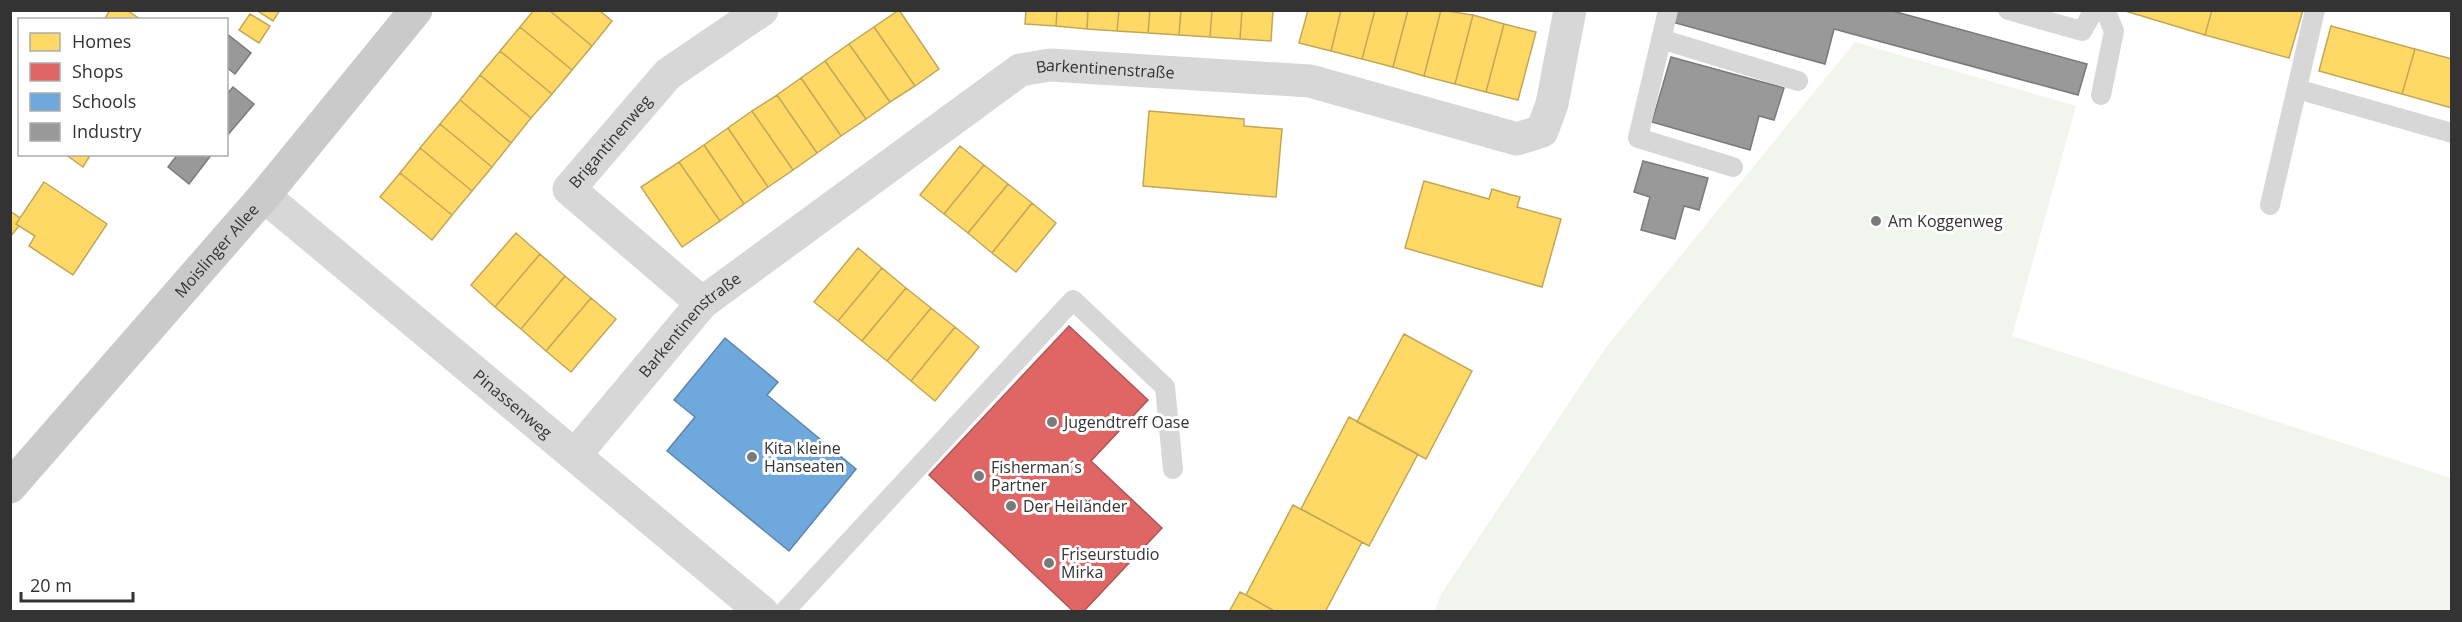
<svg xmlns="http://www.w3.org/2000/svg" width="2462" height="622" viewBox="0 0 2462 622" font-family="'Open Sans',sans-serif">
<style>
.green{fill:#f1f5ed}
.homes{fill:#ffd966;stroke:#c2a757;stroke-width:1.5}
.shops{fill:#e06666;stroke:#ac5757;stroke-width:1.5}
.schools{fill:#6fa8dc;stroke:#5d85a9;stroke-width:1.5}
.industry{fill:#999;stroke:#7a7a7a;stroke-width:1.5}
.lines{fill:none;stroke-linecap:round;stroke-linejoin:round}
.service{stroke:#d7d7d7;stroke-width:20}
.minor{stroke:#d7d7d7;stroke-width:33}
.primary{stroke:#cacaca;stroke-width:33}
.poi-dot{fill:#7a7a7a;stroke:#fff;stroke-width:2}
.labels{text-anchor:middle;dominant-baseline:central;stroke-width:6;stroke-linejoin:round;paint-order:stroke}
.street-label{font-size:16px;fill:#333;stroke:#fff}
.poi-label{font-size:16px;fill:#333;stroke:#fff;text-anchor:start}
</style>
<rect width="100%" height="100%" fill="#fff"/>
<path class="green" d="M1855,42L2076,106L2012,336L2451,478V611H1435L1441,594L1607,346Z"/>
<path class="homes" d="M110,10H127L141,20H104Z
M256,10H280L273,21Z
M534,10H549L592,46L572,70L520,27Z
M549,10H599L612,21L592,46Z
M899,10L939,69L915,86L874,27Z
M1026,10H1057L1056,26L1025,24Z
M1057,10H1088L1087,29L1056,26Z
M1088,10H1119L1117,31L1087,29Z
M1119,10H1150L1148,33L1117,31Z
M1150,10H1181L1179,35L1148,33Z
M1181,10H1212L1210,37L1179,35Z
M1212,10H1242L1240,39L1210,37Z
M1242,10H1273L1271,41L1240,39Z
M1308,10H1341L1331,51L1299,43Z
M1341,10H1375L1362,59L1331,51Z
M1375,10H1408L1393,67L1362,59Z
M1408,10H1441L1424,76L1393,67Z
M1441,10L1473,15L1455,84L1424,76Z
M2122,10H2212L2205,35Z
M2212,10H2303L2289,58L2205,35Z
M250,14L270,26L259,43L239,30Z
M1473,15L1504,24L1486,92L1455,84Z
M1504,24L1536,32L1518,100L1486,92Z
M2331,26L2415,49L2402,94L2319,71Z
M520,27L572,70L552,94L500,51Z
M874,27L915,86L890,102L849,44Z
M849,44L890,102L866,119L825,61Z
M2415,49L2452,59V108L2402,94Z
M500,51L552,94L531,118L480,75Z
M825,61L866,119L841,136L801,78Z
M480,75L531,118L511,143L460,100Z
M801,78L841,136L817,153L777,95Z
M777,95L817,153L793,170L752,111Z
M460,100L511,143L492,167L440,124Z
M752,111L793,170L768,187L728,128Z
M1149,111L1244,119V126L1282,129L1276,197L1143,186Z
M440,124L492,167L472,191L420,148Z
M728,128L768,187L744,204L704,145Z
M704,145L744,204L720,221L679,162Z
M960,146L984,165L944,214L920,195Z
M420,148L472,191L452,215L400,173Z
M65,154H91L83,167Z
M679,162L720,221L682,247L641,187Z
M984,165L1008,184L968,233L944,214Z
M400,173L452,215L432,240L380,197Z
M1424,181L1489,199L1492,189L1508,194L1520,197L1517,207L1561,219L1542,287L1405,248Z
M44,182L107,224L73,275L29,246L35,236L16,224Z
M1008,184L1032,203L992,253L968,233Z
M1032,203L1056,223L1016,272L992,253Z
M10,211L20,218L16,224L19,226L10,237Z
M516,233L540,254L495,307L471,285Z
M858,248L882,268L838,321L814,302Z
M540,254L565,276L521,329L495,307Z
M882,268L906,288L862,341L838,321Z
M565,276L591,298L546,351L521,329Z
M906,288L931,308L887,361L862,341Z
M591,298L616,319L571,372L546,351Z
M931,308L955,327L911,381L887,361Z
M955,327L979,347L935,401L911,381Z
M1404,334L1472,371L1426,459L1357,422Z
M1349,417L1418,454L1369,546L1301,509Z
M1293,505L1362,542L1325,612H1276L1246,595Z
M1240,592L1246,595L1276,612H1229Z"/>
<path class="shops" d="M1069,326L1148,400L1091,461L1162,528L1083,612H1074L929,475Z"/>
<path class="schools" d="M725,338L778,382L767,395L856,469L789,551L667,451L695,417L674,400Z"/>
<path class="industry" d="M1675,10H1889L2087,64L2078,95L1834,29L1825,64L1672,22Z
M226,33L251,53L235,74L226,67Z
M1671,57L1784,88L1774,120L1759,116L1750,150L1652,122Z
M233,87L254,104L226,137V95Z
M178,154H212L189,184L168,167Z
M1643,161L1708,178L1699,210L1684,206L1675,239L1641,230L1650,197L1634,192Z"/>
<g class="lines">
<path class="service" d="M1668,10L1638,138L1733,167
M2008,10L2082,31L2094,10
M1661,39L1798,81
M2297,89L2452,133
M2101,95L2114,31L2105,10
M2270,205L2315,10
M784,612L1073,300L1165,387L1173,469"/>
<g class="minor">
<path id="s1" d="M264,196L762,612"/>
<path id="s2" d="M702,303L569,189L668,74L762,10"/>
<path id="s3" d="M575,455L702,303L1020,70L1050,65L1310,81L1517,139L1542,131L1552,104L1570,10"/>
</g>
<path class="primary" id="s4" d="M10,487L264,196L416,10"/>
</g>
<g class="poi-dot">
<circle cx="1876" cy="221" r="6"/>
<circle cx="1052" cy="422" r="6"/>
<circle cx="752" cy="457" r="6"/>
<circle cx="979" cy="476" r="6"/>
<circle cx="1011" cy="506" r="6"/>
<circle cx="1049" cy="563" r="6"/>
</g>
<g class="labels">
<g class="street-label">
<text stroke="none"><textPath href="#s3" startOffset="678">Barkentinenstraße</textPath></text>
<text stroke="none"><textPath href="#s2" startOffset="238">Brigantinenweg</textPath></text>
<text stroke="none"><textPath href="#s4" startOffset="314">Moislinger Allee</textPath></text>
<text stroke="none"><textPath href="#s3" startOffset="174">Barkentinenstraße</textPath></text>
<text stroke="none"><textPath href="#s1" startOffset="324">Pinassenweg</textPath></text>
</g>
<g class="poi-label">
<text x="1888" y="221">Am Koggenweg</text>
<text x="1064" y="422">Jugendtreff Oase</text>
<text x="764" y="448">Kita kleine<tspan x="764" dy="18">Hanseaten</tspan></text>
<text x="991" y="467">Fisherman´s<tspan x="991" dy="18">Partner</tspan></text>
<text x="1023" y="506">Der Heiländer</text>
<text x="1061" y="554">Friseurstudio<tspan x="1061" dy="18">Mirka</tspan></text>
</g>
</g>
<rect width="2462" height="622" fill="none" stroke="#333333" stroke-width="24"/>
<rect x="18" y="18" width="210" height="138" fill="#ffffff" stroke="#adadad" stroke-width="1.5"/>
<rect x="30" y="33" width="30" height="18" fill="#ffd966" stroke="#adadad" stroke-width="1.5"/>
<text x="72" y="48" font-size="18" fill="#333333">Homes</text>
<rect x="30" y="63" width="30" height="18" fill="#e06666" stroke="#adadad" stroke-width="1.5"/>
<text x="72" y="78" font-size="18" fill="#333333">Shops</text>
<rect x="30" y="93" width="30" height="18" fill="#6fa8dc" stroke="#adadad" stroke-width="1.5"/>
<text x="72" y="108" font-size="18" fill="#333333">Schools</text>
<rect x="30" y="123" width="30" height="18" fill="#999999" stroke="#adadad" stroke-width="1.5"/>
<text x="72" y="138" font-size="18" fill="#333333">Industry</text>
<path d="M21 592v9h112v-9" fill="none" stroke="#333333" stroke-width="3"/>
<text x="30" y="592" font-size="18" fill="#333333" stroke="#ffffff" stroke-width="4.5" paint-order="stroke">20 m</text>
</svg>
